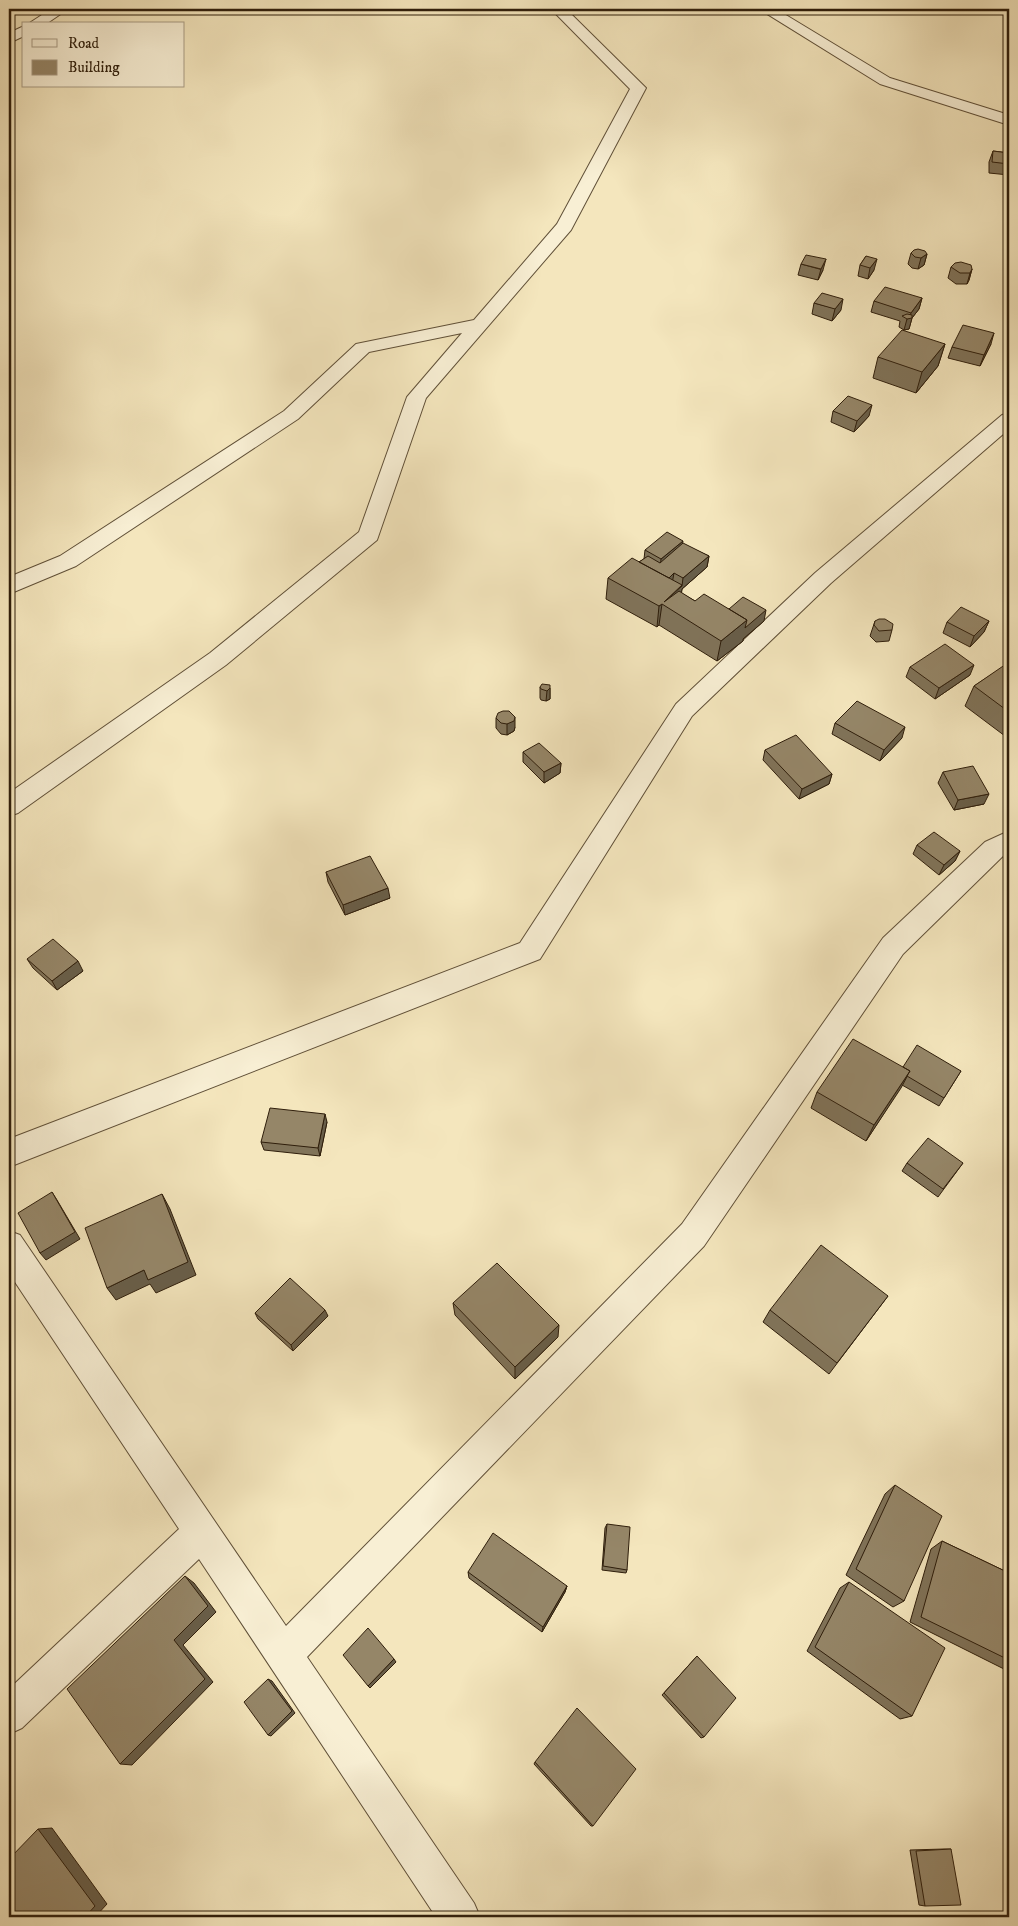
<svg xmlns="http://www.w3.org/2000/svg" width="1018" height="1926" viewBox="0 0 1018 1926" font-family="'IM FELL DW Pica',serif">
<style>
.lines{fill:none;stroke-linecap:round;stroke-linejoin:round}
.street-casing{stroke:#605038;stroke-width:2}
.street{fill:#f8efd4;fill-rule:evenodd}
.wall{fill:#807359;stroke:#2f1e0b}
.shaded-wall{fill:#685e49;stroke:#2f1e0b}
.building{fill:#958668;stroke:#2f1e0b}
</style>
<rect width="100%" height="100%" fill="#f4e6bd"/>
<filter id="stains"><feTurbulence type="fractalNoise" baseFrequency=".004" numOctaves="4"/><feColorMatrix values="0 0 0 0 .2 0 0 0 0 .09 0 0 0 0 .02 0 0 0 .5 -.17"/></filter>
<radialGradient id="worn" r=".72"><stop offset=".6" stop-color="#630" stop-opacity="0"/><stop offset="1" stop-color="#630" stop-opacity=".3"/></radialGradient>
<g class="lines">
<g class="street-casing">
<path id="street" d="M51,9H68L46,24H28Z
M551,9H566L646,88L571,230L426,398L377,540L226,665L18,813L9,816V793L210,653L359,532L407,397L462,333L369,352L298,419L76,566L9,594V577L60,556L284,411L356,344L474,320L557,224L630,89Z
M759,9H776L890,78L1009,115V125L880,84Z
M24,26V36L9,43V33Z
M1009,413V429L831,583L692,716L540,959L9,1167V1139L520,943L676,704L815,573L1002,415Z
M1009,831V853L1003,856L903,954L704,1246L307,1657L474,1903L480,1917H436L199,1559L22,1728L9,1734V1689L179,1529L9,1273V1231L20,1235L286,1626L682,1224L883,938L985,842Z"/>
</g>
<use href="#street" class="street"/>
</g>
<path class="wall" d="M993,151L1009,153V175L989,173V162Z
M911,253L927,254L924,265L918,269L912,268L908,264Z
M866,256L874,270L868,279L858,276L860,265Z
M801,264L823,270L818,280L798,275Z
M951,267L972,269L969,280L967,284H956L948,278Z
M922,298L919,309L912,318L909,329L904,330L899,327L900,321L871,312L874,301Z
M814,303L841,310L832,321L812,314Z
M945,344L938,366L916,393L873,378L878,357Z
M991,344L980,366L948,358L952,347Z
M833,411L869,416L854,432L831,422Z
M682,544L709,556L707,567L682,589L681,593L695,601L729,609L764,621L743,639V641L717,661L659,625L657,627L606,599L608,578L639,562L644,559L645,550Z
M875,621L892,630L889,641L876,642L870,636Z
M989,621L984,632L970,647L943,633L947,622Z
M1009,663V739L965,706L974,686Z
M910,667L970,675L935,699L906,677Z
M540,687L550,688V699L546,701L541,700L540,698Z
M496,718L515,727L514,731L507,735L501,734L496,728Z
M835,723L902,738L880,761L832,734Z
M765,750L832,774L829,784L799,799L763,760Z
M523,752L561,763L560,773L544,783L523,762Z
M943,772L984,804L954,810L938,783Z
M917,845L960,851L955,861L939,875L913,854Z
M326,872L390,898L345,915L328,882Z
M27,959L83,971L57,990L33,968Z
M903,1067L961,1071L939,1106L902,1085L866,1141L811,1108L817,1092Z
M327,1122L320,1156L264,1150L261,1142Z
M907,1163H963L938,1197L902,1171Z
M888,1296L829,1374L763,1322L770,1310Z
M453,1303L558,1337L515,1379L455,1315Z
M255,1313L328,1316L293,1351L258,1319Z
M895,1485L904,1601L893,1607L846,1575L885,1494Z
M607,1524L627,1570L626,1573L602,1570L605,1528Z
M942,1541L1009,1573V1670L1008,1671L910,1622L931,1549Z
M468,1572L567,1586L565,1592L542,1632L469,1578Z
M849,1582L912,1716L900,1719L807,1651L840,1588Z
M697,1656L704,1737L701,1738L662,1695Z
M535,1762L593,1826H591L534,1764Z
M944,1849H951L925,1906L919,1905L910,1850Z"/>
<path class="shaded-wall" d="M927,254L924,265L918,269L921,258Z
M826,259L823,270L818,280L821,269Z
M877,259L874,270L868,279L870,268Z
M972,269L969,280L967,284L970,273Z
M922,298L919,309L912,318L909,329L904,330L907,319L909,318L911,313Z
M843,299L841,310L832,321L835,309Z
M994,333L991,344L980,366L984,355Z
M945,344L938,366L916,393L922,372Z
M872,405L869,416L854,432L857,421Z
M683,541L681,552L660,570L661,559Z
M709,556L707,567L682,589L680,606L664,602L682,586L683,578Z
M674,573L672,584L662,583Z
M662,604L659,625L657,627L659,606Z
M766,610L764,621L743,639V641L717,661L721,641L747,620Z
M989,621L984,632L970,647L974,636Z
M974,665L970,675L935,699L939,688Z
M550,688V699L546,701L547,691Z
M515,717V727L514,731L507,735V724Z
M905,727L902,738L880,761L884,750Z
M561,763L560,773L544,783V772Z
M832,774L829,784L799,799L802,789Z
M989,794L984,804L954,810L958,800Z
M960,851L955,861L939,875L944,865Z
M388,888L390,898L345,915L343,905Z
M78,961L83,971L57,990L52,981Z
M910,1071L901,1088L866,1141L874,1125Z
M325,1114L327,1122L320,1156L318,1148Z
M52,1192L57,1200L80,1239L46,1260L40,1253Z
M162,1194L170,1209L196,1275L156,1293L150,1284L116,1300L107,1288L144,1270Z
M325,1310L328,1316L293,1351L291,1345Z
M559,1325L558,1337L515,1379V1367Z
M185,1576L194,1583L216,1612L183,1645L213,1682L132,1765L120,1764L174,1640Z
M567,1586L565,1592L542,1632L543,1627Z
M394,1659L396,1662L370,1688L368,1686Z
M268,1679L272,1681L295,1713L271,1736L268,1735Z
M52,1828L107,1904L95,1917H85L38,1829Z"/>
<path class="building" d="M993,151L1009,153V164L992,162Z
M918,249L925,251L927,254L921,258L915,257L911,253L914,250Z
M806,255L826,259L821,269L801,264Z
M866,256L877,259L870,268L860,265Z
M961,262L971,265L972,269L970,273H960L951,267L955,263Z
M885,287L922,298L911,313L874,301Z
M822,293L843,299L835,309L814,303Z
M907,314L912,315V318L907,319L902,316Z
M963,325L994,333L984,355L952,347Z
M902,330L945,344L922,372L878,357Z
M848,396L872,405L857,421L833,411Z
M667,532L683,541L661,559L645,550Z
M683,543L709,556L683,578L674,573L669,578L639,562L648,556L660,563Z
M632,558L682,585L664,602L679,591L695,601L704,594L747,620L721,641L662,604L659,606L608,578Z
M743,597L766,610L745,628L747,620L729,609Z
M961,607L989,621L974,636L947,622Z
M879,619H885L893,624L892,630L879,631L874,625L875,621Z
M945,644L974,665L939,688L910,667Z
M1009,662V712L974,686Z
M542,684L550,685V688L547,691L541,689L540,687Z
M857,701L905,727L884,750L835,723Z
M503,711H509L515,717L514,721L507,724L501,723L496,718L498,713Z
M796,735L832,774L802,789L765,750Z
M539,743L561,763L544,772L523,752Z
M973,766L989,794L958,800L943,772Z
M934,832L960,851L944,865L917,845Z
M370,856L388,888L343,905L326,872Z
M53,939L78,961L52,981L27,959Z
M853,1039L910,1071L874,1125L817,1092Z
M917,1045L961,1071L944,1098L907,1076L910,1071L903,1067Z
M270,1108L325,1114L318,1148L261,1142Z
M928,1138L963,1163L943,1189L907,1163Z
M52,1192L75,1232L40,1253L18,1213Z
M162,1194L188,1262L148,1280L144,1270L107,1288L85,1228Z
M821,1245L888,1296L837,1363L770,1310Z
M497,1263L559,1325L515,1367L453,1303Z
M290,1278L325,1310L291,1345L255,1313Z
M895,1485L942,1516L904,1601L856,1569Z
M607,1524L630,1527L627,1570L603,1566Z
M493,1533L567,1586L543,1627L468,1572Z
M942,1541L1009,1573V1660L921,1617Z
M185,1576L208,1606L174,1640L205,1679L120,1764L67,1689Z
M849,1582L945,1648L912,1716L815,1647Z
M368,1628L394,1659L368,1686L343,1655Z
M697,1656L736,1698L704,1737L664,1693Z
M268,1679L292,1711L268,1735L244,1702Z
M577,1708L636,1769L593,1826L535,1762Z
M38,1829L95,1906L85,1917H19L9,1902V1859Z
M951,1849L961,1905L925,1906L916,1851Z"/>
<rect width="1018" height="1926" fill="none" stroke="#f4e6bd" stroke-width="30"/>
<rect x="10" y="10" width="998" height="1906" fill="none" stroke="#2f1e0b" stroke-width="2.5"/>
<rect x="15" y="15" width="988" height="1896" fill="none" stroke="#2f1e0b"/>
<rect x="22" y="22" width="162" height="65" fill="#f8efd4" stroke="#a89b84"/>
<rect x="32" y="39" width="25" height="8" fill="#f8efd4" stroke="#a89b84"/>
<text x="68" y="48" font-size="15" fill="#2f1e0b">Road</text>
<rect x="32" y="60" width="25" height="15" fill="#958668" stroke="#a89b84"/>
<text x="68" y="72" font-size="15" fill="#2f1e0b">Building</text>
<rect width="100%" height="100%" filter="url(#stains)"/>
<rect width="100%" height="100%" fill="url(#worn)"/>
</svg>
